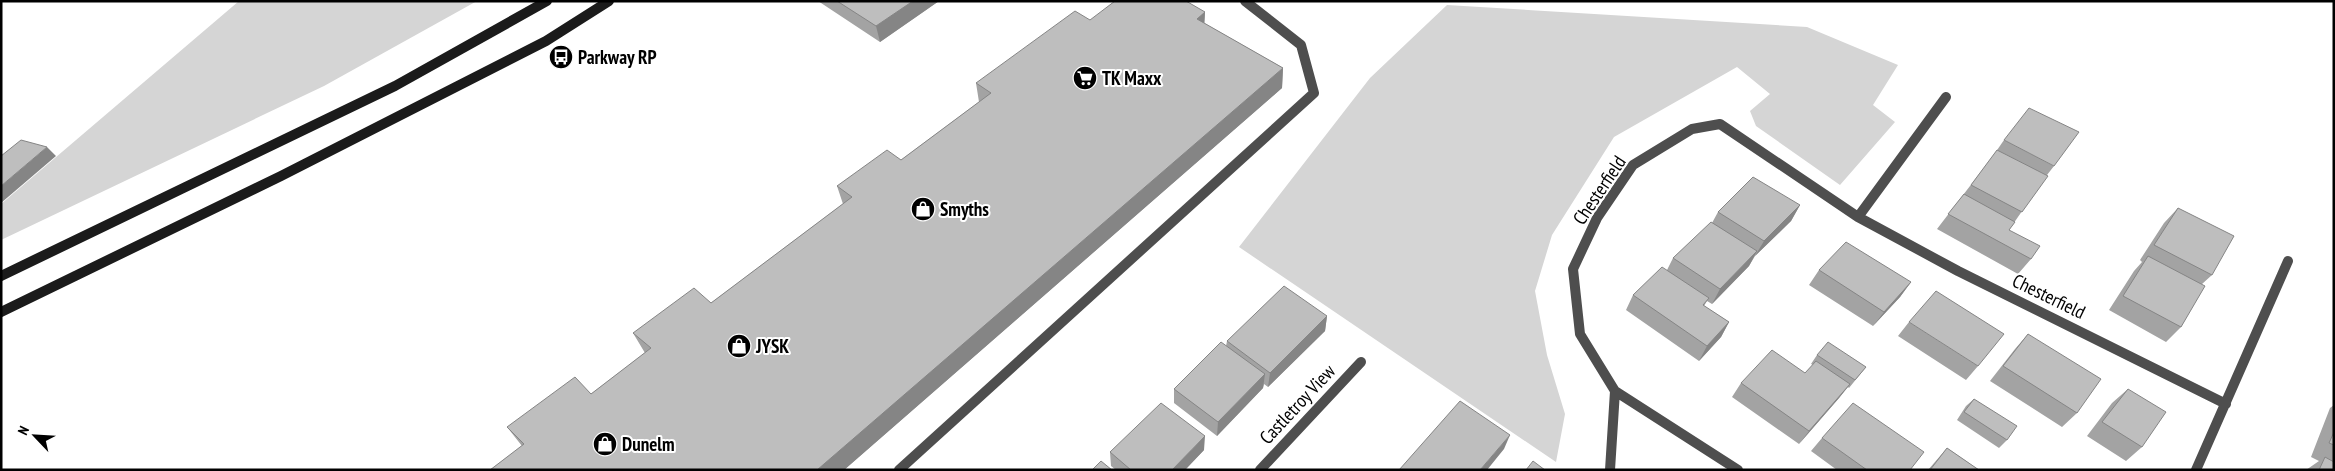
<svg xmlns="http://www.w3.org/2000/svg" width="2335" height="471" viewBox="0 0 2335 471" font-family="'PT Sans Narrow',sans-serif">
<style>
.green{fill:#d5d5d5}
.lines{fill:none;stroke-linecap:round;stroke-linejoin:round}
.service{stroke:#4e4e4e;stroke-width:10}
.minor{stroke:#4e4e4e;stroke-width:10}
.secondary{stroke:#1b1b1b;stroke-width:10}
.wall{fill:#a3a3a3}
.shaded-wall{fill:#858585}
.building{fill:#bebebe;stroke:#858585}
.labels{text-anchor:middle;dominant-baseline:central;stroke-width:4;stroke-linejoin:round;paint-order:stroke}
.poi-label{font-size:19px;font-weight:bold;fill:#000;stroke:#fff;text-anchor:start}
.street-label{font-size:19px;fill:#000;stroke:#fff}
</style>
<rect width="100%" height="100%" fill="#fff"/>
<path class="green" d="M239,1H477L324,86L1,240V204Z
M1447,5L1807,27L1898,65L1873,105L1895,122L1840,185L1756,126L1750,111L1770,94L1737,67L1614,137L1552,235L1535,291L1547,355L1565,414L1556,462L1239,247L1370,78Z"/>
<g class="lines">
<path class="service" d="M899,470L1314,93L1301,45L1245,1"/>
<path class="minor" d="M1858,217L1946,97
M1615,391L1738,470
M1260,470L1361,362
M1610,470L1615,391L1580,334L1573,269L1597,218L1633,165L1692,129L1720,124L1858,217L1958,271L2226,404
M2196,470L2288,261"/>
<path class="secondary" d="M1,276L395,86L547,1
M1,312L281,176L546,41L609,1"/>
</g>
<path class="wall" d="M818,1H939L880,42Z
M1205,12L1204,23L1283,68L1282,88L844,470H490L522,446L507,427L591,394L645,353L633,333L711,303L843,204L837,186L901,160L979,102L976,83L1090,20Z
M2004,140L2054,166L2047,175L2009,230L2031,259L2018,274L1937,229L1993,156Z
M1800,205L1791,221L1755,256L1749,266L1712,304L1707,301L1704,306L1729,322L1721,337L1699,361L1626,310L1633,295L1667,270L1673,258L1712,223L1718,212Z
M2178,208L2212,275L2202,284L2181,327L2166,342L2109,310L2134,271L2142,262L2140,260L2164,223Z
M1819,270L1911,282L1900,297L1873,326L1809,285Z
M1327,316L1325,331L1268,387L1264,384L1263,388L1217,436L1174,403V389L1226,346L1227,341Z
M1909,322L1978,366L1966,380L1898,336Z
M2028,334L2077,413L2062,427L1990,381L2015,349Z
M1817,355L1866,367L1849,388L1848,387L1839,398L1799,444L1732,397L1741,383L1805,373L1813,365L1811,364Z
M2128,389L2142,447L2126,461L2087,436L2112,403Z
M1974,399L2007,440L1999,448L1957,420L1966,406Z
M2334,405V470H2306L2319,461L2311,457L2330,408Z
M1822,438L1910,470H1837L1811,451Z
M1947,448L1979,470H1928Z
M1204,450L1185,470H1116L1111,466L1110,452Z"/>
<path class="shaded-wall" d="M913,1H939L880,42L876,26Z
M1205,12L1204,32L1197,19Z
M1283,68L1282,88L844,470H817Z
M47,147L56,156L1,203V186Z
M1800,205L1791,221L1755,256L1764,241Z
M1757,251L1749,266L1712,304L1720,289Z
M1911,282L1900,297L1873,326L1884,312Z
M1327,316L1325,331L1268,387L1270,373Z
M1729,322L1721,337L1699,361L1707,346Z
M1265,374L1263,388L1217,436L1218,422Z
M1850,384L1839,398L1799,444L1809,431Z
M1510,435L1504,449L1487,470H1480Z
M1205,436L1204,450L1185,470H1172Z"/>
<path class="building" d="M837,1H913L876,26Z
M1115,1H1186L1205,12L1197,19L1283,68L817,470H490L524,444L507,427L575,377L591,394L651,348L633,333L694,288L711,303L852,197L837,186L887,150L901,160L991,93L976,83L1075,11L1090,20Z
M2029,108L2079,132L2054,166L2004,140Z
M21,140L47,147L1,186V156Z
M1997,150L2048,176L2022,212L1971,185Z
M1753,177L1800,205L1764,241L1718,212Z
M1964,194L2015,222L2009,230L2040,246L2031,259L1948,214Z
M2178,208L2234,236L2212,275L2154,245Z
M1711,222L1757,251L1720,289L1673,258Z
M1846,242L1911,282L1884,312L1819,270Z
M2148,256L2205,286L2181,327L2123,296Z
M1662,267L1709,298L1703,305L1729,322L1707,346L1633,295Z
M1284,286L1327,316L1270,373L1227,341Z
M1936,291L2004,334L1978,366L1909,322Z
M2028,334L2101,379L2077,413L2003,366Z
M1221,342L1265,374L1218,422L1174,389Z
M1828,342L1866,367L1855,380L1817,355Z
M1772,350L1805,373L1816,361L1850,384L1809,431L1741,383Z
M2128,389L2166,412L2142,447L2102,422Z
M1974,399L2017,426L2007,440L1964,412Z
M1460,401L1510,435L1480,470H1399Z
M1161,403L1205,436L1172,470H1131L1110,452Z
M1853,403L1924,452L1910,470H1867L1822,438Z
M2334,432V445L2329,443Z
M1947,448L1979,470H1930Z
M2325,457L2334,462V470H2319Z
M1101,461L1112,470H1092Z
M1533,461L1545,470H1526Z"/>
<defs>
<g id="bus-disc" transform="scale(1.25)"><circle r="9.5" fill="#000" stroke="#fff"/><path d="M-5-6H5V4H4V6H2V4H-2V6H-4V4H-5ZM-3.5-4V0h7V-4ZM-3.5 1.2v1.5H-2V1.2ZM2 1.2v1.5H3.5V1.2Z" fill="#fff"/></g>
<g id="supermarket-disc" transform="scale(1.25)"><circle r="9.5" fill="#000" stroke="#fff"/><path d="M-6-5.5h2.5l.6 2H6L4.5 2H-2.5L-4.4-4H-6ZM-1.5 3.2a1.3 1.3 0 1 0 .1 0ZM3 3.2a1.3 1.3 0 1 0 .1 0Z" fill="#fff"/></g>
<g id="shop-disc" transform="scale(1.25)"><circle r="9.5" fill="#000" stroke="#fff"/><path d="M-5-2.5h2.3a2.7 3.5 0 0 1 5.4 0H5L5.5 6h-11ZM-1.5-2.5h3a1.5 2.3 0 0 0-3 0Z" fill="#fff"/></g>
</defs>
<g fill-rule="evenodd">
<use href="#bus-disc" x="561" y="57"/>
<use href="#supermarket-disc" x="1085" y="78"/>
<use href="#shop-disc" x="923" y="209"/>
<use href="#shop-disc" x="739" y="346"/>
<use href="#shop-disc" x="605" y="444"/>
</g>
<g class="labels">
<g class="poi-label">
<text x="578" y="57">Parkway RP</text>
<text x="1102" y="78">TK Maxx</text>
<text x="940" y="209">Smyths</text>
<text x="756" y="346">JYSK</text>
<text x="622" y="444">Dunelm</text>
</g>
<g class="street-label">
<text transform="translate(1599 190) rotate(-56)">Chesterfield</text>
<text transform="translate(2049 296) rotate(26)">Chesterfield</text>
<text transform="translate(1297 404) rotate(-47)">Castletroy View</text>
</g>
</g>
<rect width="2335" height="471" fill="none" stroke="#000000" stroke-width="5"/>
<g transform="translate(35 436) rotate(295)" stroke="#ffffff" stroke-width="4" paint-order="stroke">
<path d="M0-4L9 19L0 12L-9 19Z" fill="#000000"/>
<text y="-8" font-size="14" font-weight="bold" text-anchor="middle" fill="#000000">N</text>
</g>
</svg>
